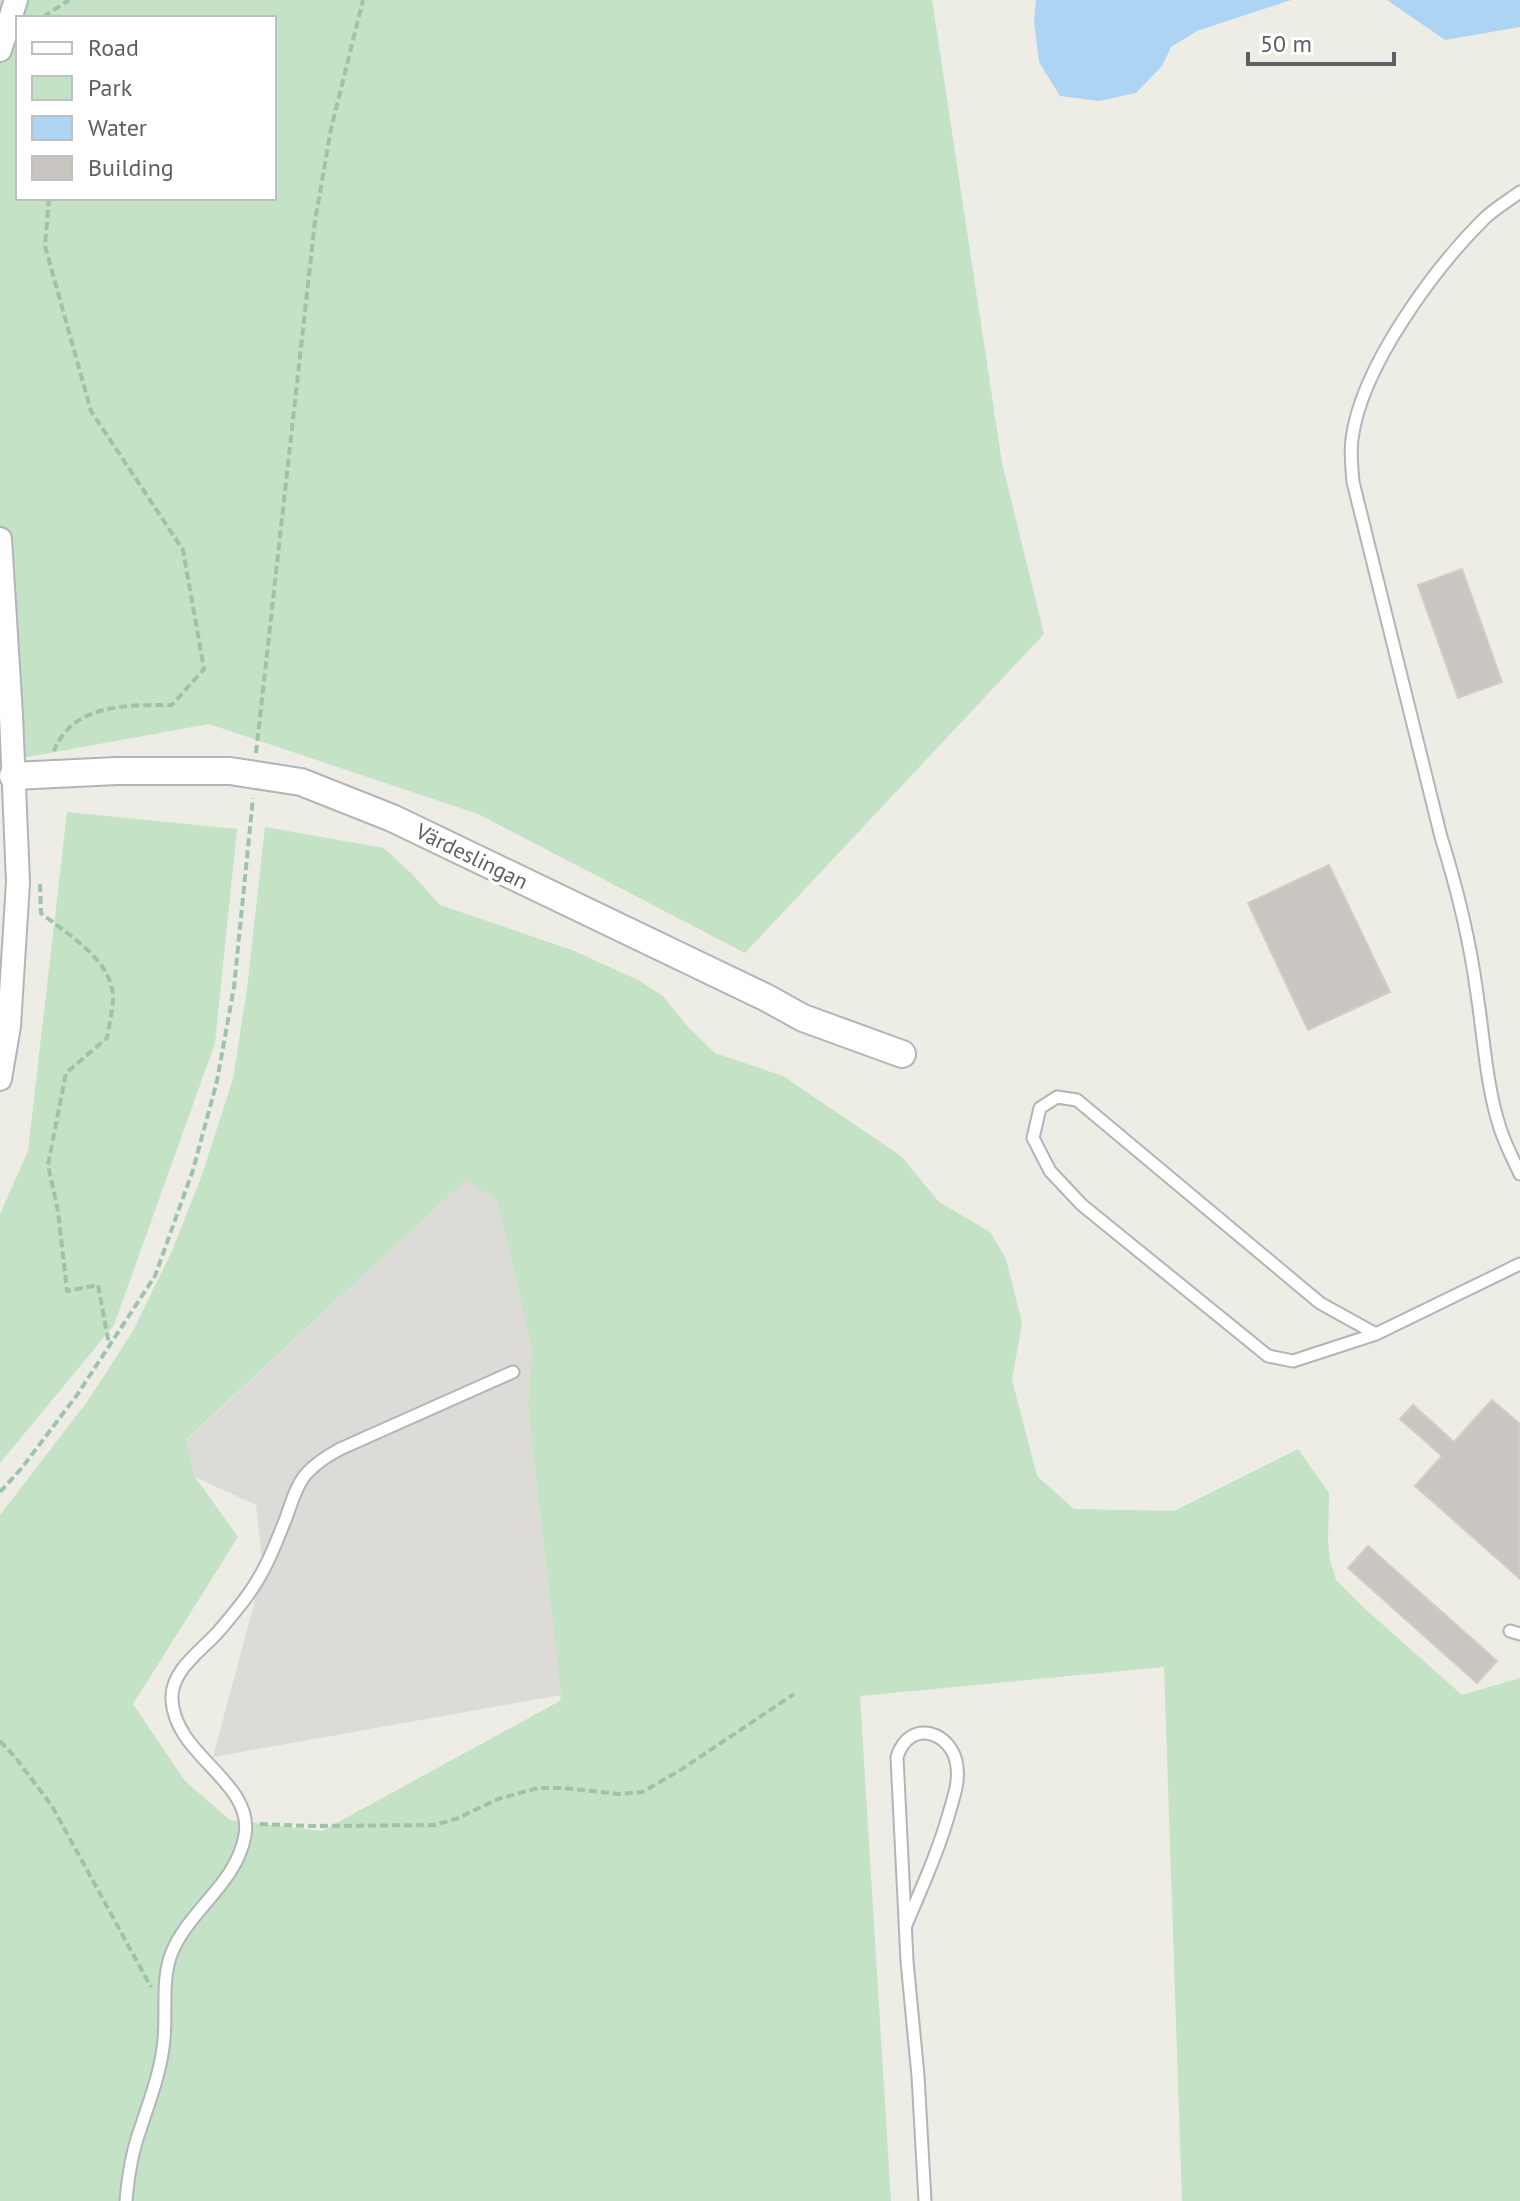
<svg xmlns="http://www.w3.org/2000/svg" width="1520" height="2201" viewBox="0 0 1520 2201" font-family="'PT Sans',sans-serif">
<style>
.industrial{fill:#dcdbd7}
.green{fill:#c4e2c5;fill-rule:evenodd}
.water{fill:#aed4f4}
.building{fill:#c9c6c1;stroke:#d1cdc4;stroke-width:2}
.lines{fill:none;stroke-linecap:round;stroke-linejoin:round}
.service-casing{stroke:#b2b4b8;stroke-width:15}
.minor-casing{stroke:#b2b4b8;stroke-width:26}
.tertiary-casing{stroke:#b2b4b8;stroke-width:30}
.path{stroke:#9ec2aa;stroke-width:4;stroke-dasharray:8 4;stroke-linecap:butt}
.service{stroke:#fff;stroke-width:11}
.minor{stroke:#fff;stroke-width:22}
.tertiary{stroke:#fff;stroke-width:26}
.labels{text-anchor:middle;dominant-baseline:central;stroke-width:7;stroke-linejoin:round;paint-order:stroke}
.street-label{font-size:22px;fill:#5d5f63;stroke:#fff}
</style>
<rect width="100%" height="100%" fill="#edece5"/>
<path class="industrial" d="M466,1180L497,1200L532,1348L528,1407L561,1695L213,1757L263,1570L256,1505L195,1477L186,1441Z"/>
<path class="green" d="M0,0H932L1002,463L1044,634L745,953L478,814L209,724L0,762ZM18,18H274V198H18Z
M67,812L237,829L215,1043L114,1325L0,1463V1214L28,1151Z
M265,827L384,848L412,874L440,905L572,950L638,980L663,996L689,1028L715,1053L783,1076L901,1156L939,1202L990,1232L1006,1259L1022,1323L1012,1380L1037,1476L1074,1509L1174,1511L1298,1449L1329,1493L1328,1540L1330,1560L1336,1580L1364,1608L1462,1695L1520,1678V2201H1182L1164,1667L860,1696L891,2201H0V1515L87,1402L133,1331L172,1251L202,1175L233,1079L247,989ZM466,1180L497,1200L532,1348L528,1407L561,1695L560,1701L322,1831L230,1820L185,1781L133,1704L238,1537L195,1477L186,1440Z"/>
<path class="water" d="M1036,0H1291L1197,31L1171,47L1162,66L1136,93L1099,101L1060,96L1039,62L1034,21Z
M1387,0H1520V27L1445,40Z"/>
<path class="building" d="M1462,569L1502,682L1458,698L1418,585Z
M1329,865L1390,992L1308,1030L1248,903Z
M1492,1400L1520,1424V1579L1415,1486L1442,1456L1400,1419L1413,1405L1454,1442Z
M1368,1546L1497,1661L1477,1683L1348,1568Z"/>
<g class="lines">
<g class="service-casing">
<path id="service" d="M1520,192C1509,200 1496,208 1486,217C1435,267 1361,367 1352,439C1350,453 1352,468 1353,482L1441,837C1457,888 1470,941 1477,994C1484,1038 1486,1085 1500,1128C1505,1144 1513,1159 1520,1174
M1376,1334L1320,1303L1077,1100L1057,1097L1040,1108L1033,1138L1050,1171L1082,1205L1268,1356L1293,1361L1376,1334L1520,1264
M1510,1631L1520,1634
M906,1925C922,1887 939,1850 950,1810C954,1796 959,1782 957,1767C954,1733 910,1716 897,1757L907,1961L918,2076L925,2201
M126,2201C128,2177 132,2152 140,2130C149,2102 159,2077 163,2048C168,2018 160,1981 172,1952C190,1909 237,1883 245,1835C254,1782 175,1756 172,1700C170,1671 201,1651 218,1632C230,1618 242,1604 252,1589C267,1567 276,1543 286,1518C291,1504 296,1486 306,1474C316,1463 327,1456 340,1449L513,1372"/>
</g>
<g class="minor-casing">
<path id="minor" d="M0,50L16,0
M0,539L11,715L18,882L9,1026L0,1079"/>
</g>
<g class="tertiary-casing">
<path id="tertiary" d="M13,776L117,771H230L301,782L392,818L767,998L803,1018L902,1054"/>
</g>
<path class="path" d="M45,18L46,15L69,0
M49,198L45,246L91,411L183,550L204,669L172,705C128,705 73,703 54,751
M256,753L315,221L331,129L363,0
M40,884L41,913C68,935 115,961 113,1001C112,1013 109,1026 107,1038L66,1073L48,1165L58,1211L67,1291L98,1285L109,1344
M0,1492L21,1469L77,1395L155,1276L193,1170L217,1081L234,987L253,798
M0,1741L15,1757L52,1806L151,1987
M260,1824L312,1826L434,1825L456,1819L498,1799L538,1788H563L620,1794L642,1792L679,1771L794,1694"/>
<use href="#service" class="service"/>
<use href="#minor" class="minor"/>
<use href="#tertiary" class="tertiary"/>
</g>
<g class="labels">
<g class="street-label">
<text transform="translate(472 856) rotate(26)">Värdeslingan</text>
</g>
</g>
<rect x="16" y="16" width="260" height="184" fill="#ffffff" stroke="#bebfc1" stroke-width="2"/>
<rect x="32" y="42" width="40" height="12" fill="#ffffff" stroke="#bebfc1" stroke-width="2"/>
<text x="88" y="56" font-size="24" fill="#5d5f63">Road</text>
<rect x="32" y="76" width="40" height="24" fill="#c4e2c5" stroke="#bebfc1" stroke-width="2"/>
<text x="88" y="96" font-size="24" fill="#5d5f63">Park</text>
<rect x="32" y="116" width="40" height="24" fill="#aed4f4" stroke="#bebfc1" stroke-width="2"/>
<text x="88" y="136" font-size="24" fill="#5d5f63">Water</text>
<rect x="32" y="156" width="40" height="24" fill="#c9c6c1" stroke="#bebfc1" stroke-width="2"/>
<text x="88" y="176" font-size="24" fill="#5d5f63">Building</text>
<path d="M1248 52v12h146v-12" fill="none" stroke="#5d5f63" stroke-width="4"/>
<text x="1260" y="52" font-size="24" fill="#5d5f63" stroke="#ffffff" stroke-width="6" paint-order="stroke">50 m</text>
</svg>
